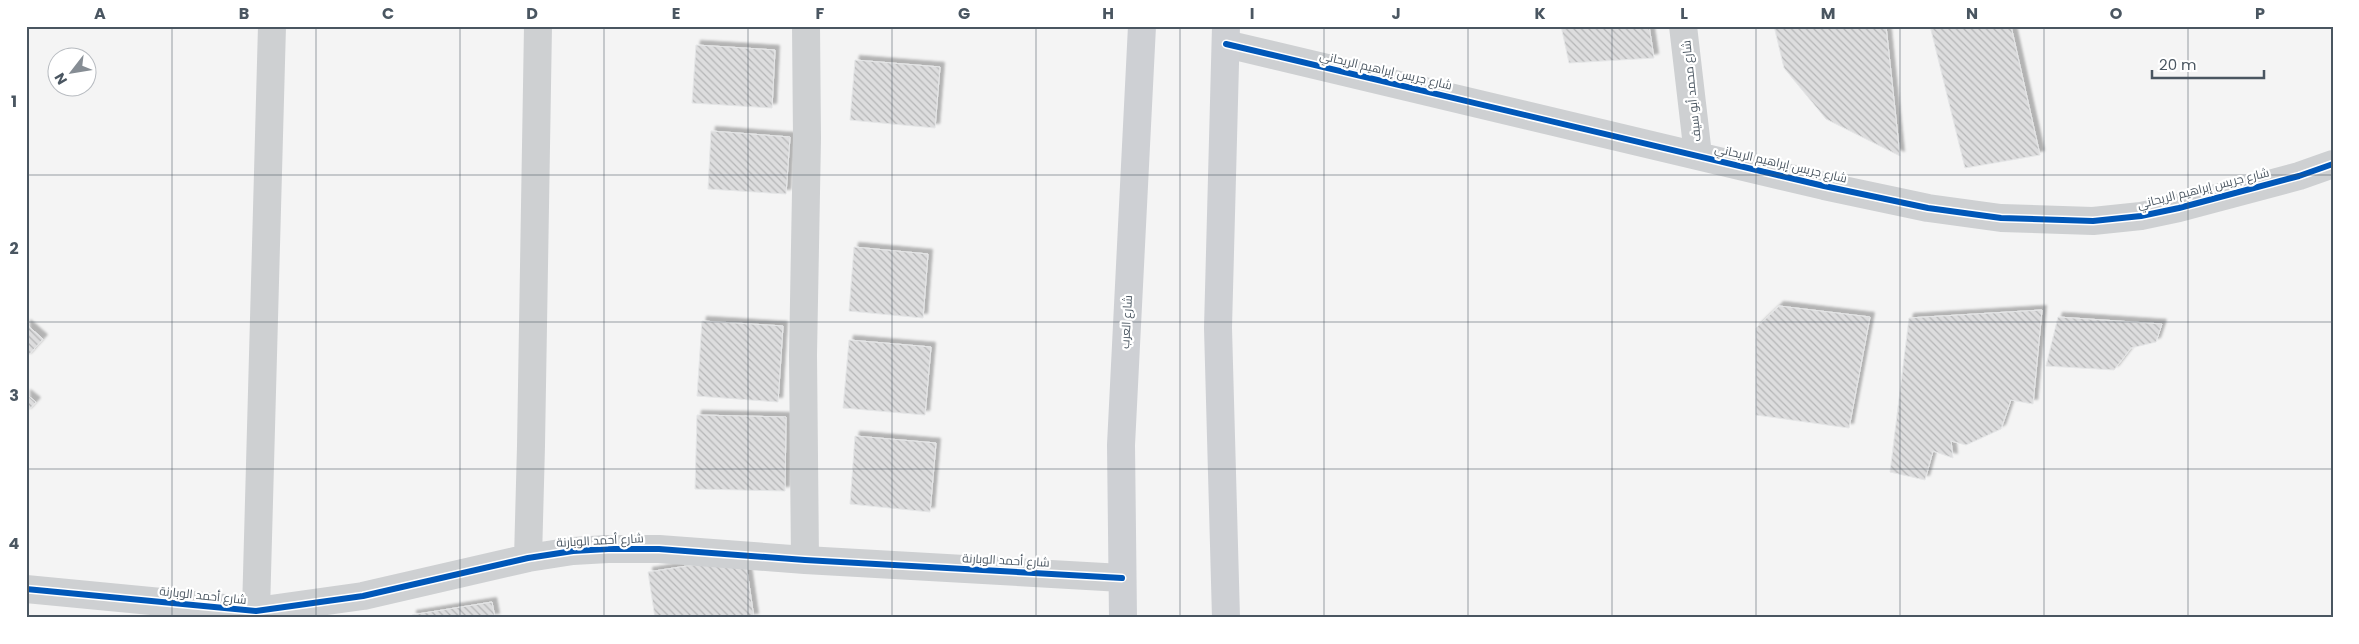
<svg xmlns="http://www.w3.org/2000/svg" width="2359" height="644" viewBox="0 0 2359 644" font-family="Poppins,Cairo,sans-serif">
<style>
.building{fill:url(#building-back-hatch);stroke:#e5e6e7;filter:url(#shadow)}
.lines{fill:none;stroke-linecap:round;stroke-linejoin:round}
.minor{stroke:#ced0d2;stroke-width:28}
.secondary{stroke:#ced0d4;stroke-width:28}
.cycleway-casing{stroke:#fff;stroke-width:9}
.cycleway{stroke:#0057b8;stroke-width:6}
.grid{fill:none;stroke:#4a5661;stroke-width:1;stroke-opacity:0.55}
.labels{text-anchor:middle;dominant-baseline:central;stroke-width:4.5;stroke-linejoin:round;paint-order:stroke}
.street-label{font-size:12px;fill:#4a5661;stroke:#fff}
.neatline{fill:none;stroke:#4a5661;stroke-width:2}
.grid-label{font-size:16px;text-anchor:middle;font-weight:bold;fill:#4a5661}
</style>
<defs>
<pattern id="building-back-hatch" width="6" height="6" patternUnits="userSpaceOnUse" patternTransform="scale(1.25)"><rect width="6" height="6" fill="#ddddde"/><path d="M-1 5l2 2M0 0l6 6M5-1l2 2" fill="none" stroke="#b5b6b7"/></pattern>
<filter id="shadow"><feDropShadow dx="4.5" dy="-4.5" stdDeviation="1" flood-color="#0004"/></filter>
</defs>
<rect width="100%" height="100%" fill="#f4f4f4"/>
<path class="building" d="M1561,26H1649L1654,58L1569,63Z
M1774,26H1886L1900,156L1826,119L1784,68Z
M1930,26H2011L2040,155L1965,168Z
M696,45L775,50L772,108L692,103Z
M855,60L940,67L935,128L850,120Z
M711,131L790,137L786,194L708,189Z
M854,247L928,254L923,318L849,311Z
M1779,306L1870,317L1849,428L1756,415V328Z
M2042,310L2033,404L2011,400L2001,429L1966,445L1951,441L1953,458L1933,451L1925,480L1890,472L1909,318Z
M2058,317L2162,324L2156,342L2131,348L2114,370L2046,366Z
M702,321L783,326L778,402L697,396Z
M26,324L43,339L26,358Z
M849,340L931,347L925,415L843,408Z
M26,394L36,402L26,413Z
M697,415L786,417L785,491L695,489Z
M855,436L936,443L930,512L850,504Z
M745,557L754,618H655L648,572Z
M492,602L495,618H412V615Z"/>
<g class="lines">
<path class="minor" d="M1683,26L1698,155
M1226,44L1824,186L1928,208L2001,218L2093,221L2141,216L2179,208L2299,176L2333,164
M528,558L531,446L538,26
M805,560L803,355L807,138L806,26
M26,589L256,611L363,596L528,558L573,551L608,549H659L805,560L1122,578
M256,611L272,26"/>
<path class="secondary" d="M1226,26L1218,328L1226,618
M1123,618L1121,445L1142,26"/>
<g class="cycleway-casing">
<path id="cycleway" d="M1226,44L1824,186L1928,208L2001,218L2093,221L2141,216L2179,208L2299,176L2333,164
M26,589L256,611L363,596L528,558L573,551L608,549H659L805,560L1122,578"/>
</g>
<use href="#cycleway" class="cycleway"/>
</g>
<path class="grid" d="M172,26V618M316,26V618M460,26V618M604,26V618M748,26V618M892,26V618M1036,26V618M1180,26V618M1324,26V618M1468,26V618M1612,26V618M1756,26V618M1900,26V618M2044,26V618M2188,26V618M26,175H2333M26,322H2333M26,469H2333"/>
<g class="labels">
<g class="street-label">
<text transform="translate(1386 70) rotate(13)">شارع جريس إبراهيم الريحاني</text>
<text transform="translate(1691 91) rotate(-96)">شارع محمد أبو سيف</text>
<text transform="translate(1781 163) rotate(13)">شارع جريس إبراهيم الريحاني</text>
<text transform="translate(2203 188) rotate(-14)">شارع جريس إبراهيم الريحاني</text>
<text transform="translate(1126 322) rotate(-87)">شارع العرب</text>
<text transform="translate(600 540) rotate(-3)">شارع أحمد الوبارنة</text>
<text transform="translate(1006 560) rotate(3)">شارع أحمد الوبارنة</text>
<text transform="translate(203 595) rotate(6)">شارع أحمد الوبارنة</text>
</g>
</g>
<rect width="2359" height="644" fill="none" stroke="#ffffff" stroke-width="55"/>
<g transform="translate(72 72) rotate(239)"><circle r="24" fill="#ffffff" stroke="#b7bbc0"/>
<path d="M0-4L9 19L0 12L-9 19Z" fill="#868d94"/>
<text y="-8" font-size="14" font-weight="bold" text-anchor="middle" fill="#4a5661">N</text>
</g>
<path d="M2152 70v8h112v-8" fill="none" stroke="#4a5661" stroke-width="2.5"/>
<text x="2159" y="70" font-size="15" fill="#4a5661" stroke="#ffffff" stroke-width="4" paint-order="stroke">20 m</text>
<rect x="28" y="28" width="2304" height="588" class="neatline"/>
<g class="grid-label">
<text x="100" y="19">A</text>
<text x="244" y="19">B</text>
<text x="388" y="19">C</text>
<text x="532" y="19">D</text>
<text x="676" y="19">E</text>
<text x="820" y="19">F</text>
<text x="964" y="19">G</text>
<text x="1108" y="19">H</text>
<text x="1252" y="19">I</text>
<text x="1396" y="19">J</text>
<text x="1540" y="19">K</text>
<text x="1684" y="19">L</text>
<text x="1828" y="19">M</text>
<text x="1972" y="19">N</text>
<text x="2116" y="19">O</text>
<text x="2260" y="19">P</text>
<text x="14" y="107">1</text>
<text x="14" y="254">2</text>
<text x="14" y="401">3</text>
<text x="14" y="549">4</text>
</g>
</svg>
